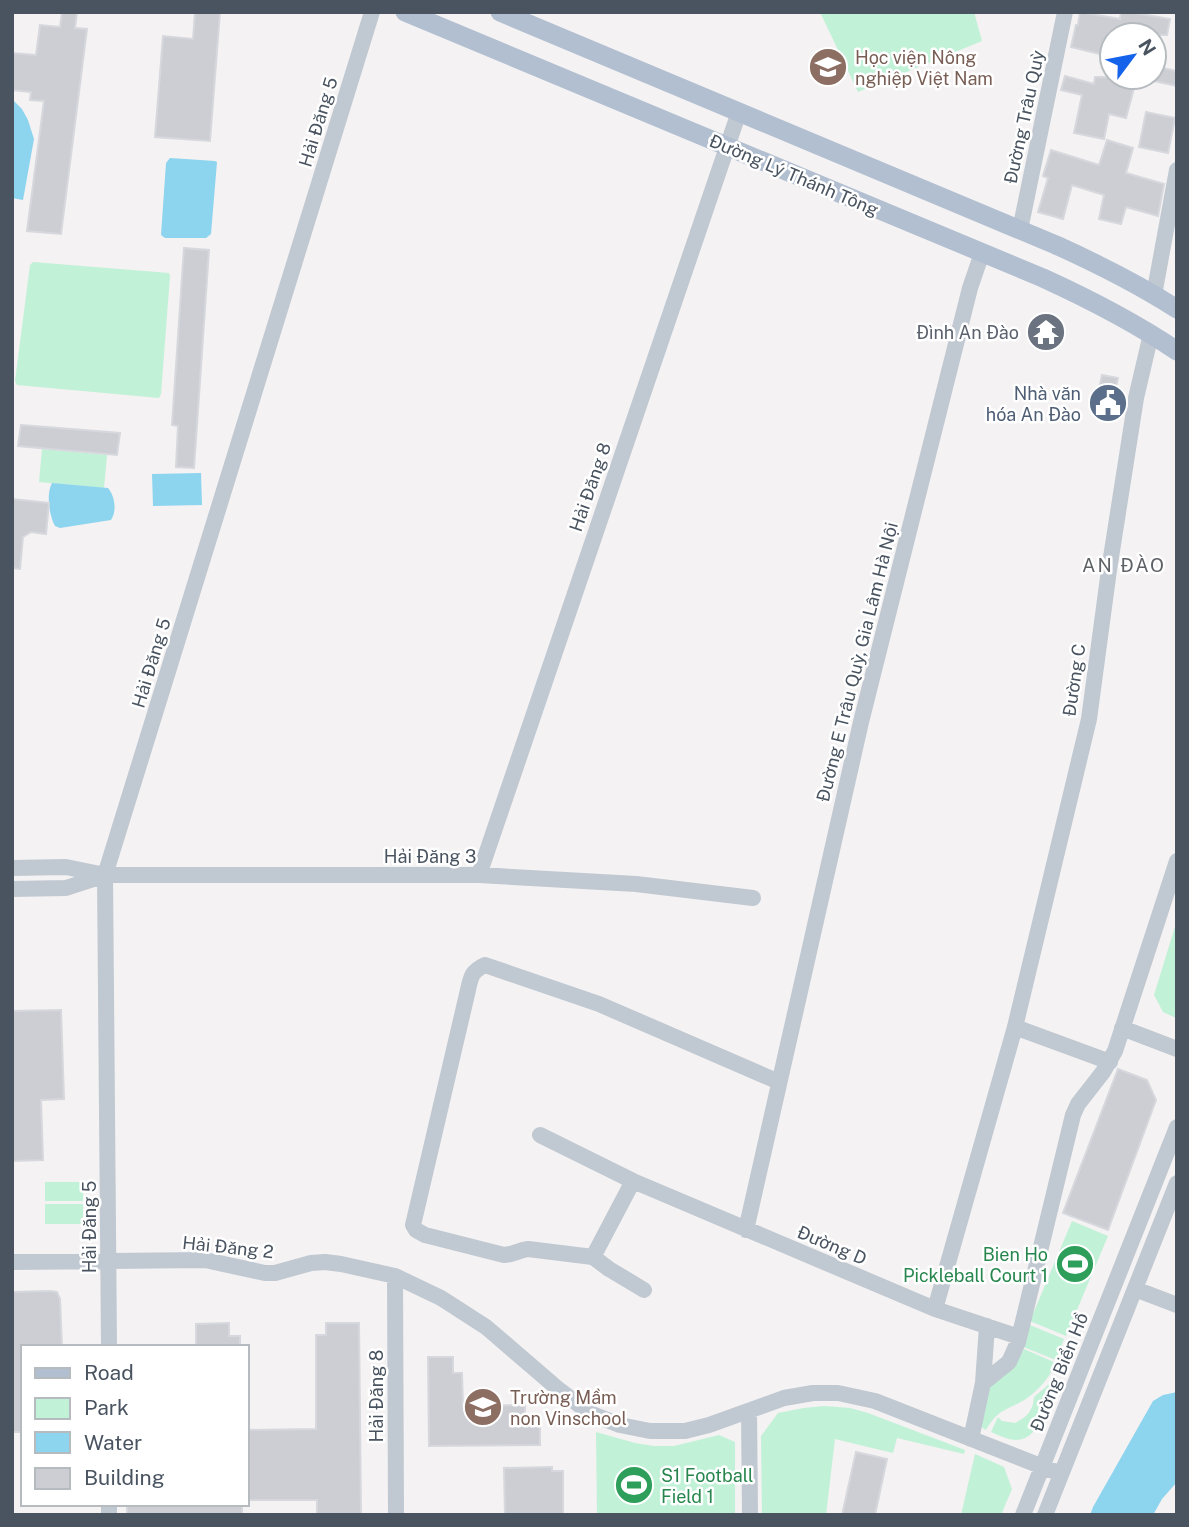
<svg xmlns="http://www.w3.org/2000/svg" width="1189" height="1527" viewBox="0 0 1189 1527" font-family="'Public Sans',sans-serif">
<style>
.green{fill:#c1f1d7}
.water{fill:#8dd4ef}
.building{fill:#ccced4;stroke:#d6d8dd;stroke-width:2}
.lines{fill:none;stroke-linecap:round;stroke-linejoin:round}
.minor{stroke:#c0c8d1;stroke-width:16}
.major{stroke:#b2bfd1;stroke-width:19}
.labels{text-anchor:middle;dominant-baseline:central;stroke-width:5;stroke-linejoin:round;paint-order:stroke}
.education-label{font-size:18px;fill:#785e54;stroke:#fff;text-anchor:start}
.street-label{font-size:18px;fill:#495460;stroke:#fff}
.worship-label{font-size:18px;fill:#5b616d;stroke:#fff;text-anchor:end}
.service-label{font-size:18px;fill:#4e5e75;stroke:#fff;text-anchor:end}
.leisure-label{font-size:18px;fill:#27864d;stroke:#fff;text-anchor:end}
.neighbourhood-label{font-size:19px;letter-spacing:2px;fill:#5e6267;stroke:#fff}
</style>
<rect width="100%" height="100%" fill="#f4f2f2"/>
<path class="green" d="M820,12H974L982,41L858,92Z
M33,262L169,273L170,276L161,394L159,398L17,385L15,381L30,265Z
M42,449L107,455L104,488L39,482Z
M1177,920V1017L1176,1018L1163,1012L1154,995Z
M45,1182H83V1201H45Z
M45,1204H83V1224H45Z
M1072,1221L1108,1236L1066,1336L1030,1321Z
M1030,1325L1064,1339L1056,1360L1021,1346Z
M1024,1349L1056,1363C1048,1380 1036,1394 1019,1403C1002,1411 996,1413 986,1430L981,1427L991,1382L1019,1358Z
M1052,1379H1055L1034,1431C1020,1446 1008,1439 991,1432L998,1417L1002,1421L1015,1423C1027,1417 1033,1411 1034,1397L1047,1386Z
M824,1406L850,1408L868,1413L965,1450L964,1454L897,1438L893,1453L835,1439L826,1515H762L761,1436L778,1413L804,1408Z
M596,1432L635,1443L654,1446H674L719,1435L735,1442V1515H597Z
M975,1454L1004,1467L1012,1489L1001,1515H961Z"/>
<path class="water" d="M12,99L22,109L28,120L34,139L23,200L12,198Z
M170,158L215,161L217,162L211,234L206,238H165L161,235L166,163Z
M201,473L202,505L153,506L152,474Z
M52,483L108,488C115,496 117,511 111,520L60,528L55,526C49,515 46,494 52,483Z
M1177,1392V1482L1162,1499L1153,1515H1090L1093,1507L1153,1401L1163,1395Z"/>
<path class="building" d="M62,12H77L75,28L87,29L61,234L27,231L44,101L30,100L31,92L12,90V53L36,55L40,25L60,27Z
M195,12H220L210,141L155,137L163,36L193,39Z
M1080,12L1120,19L1121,12H1130L1170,19L1167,35H1112V57L1071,47L1076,25H1078Z
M1154,66L1177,71V86L1154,81Z
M1065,76L1094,84L1095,77H1137L1126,118L1109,114L1104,139L1074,133L1082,95L1061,90Z
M1146,112L1175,118L1168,153L1139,147Z
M1107,140L1133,148L1126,173L1164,184L1158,216L1126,207L1121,224L1099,219L1104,195L1072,185L1063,219L1038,212L1048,178L1043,176L1051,150L1099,165Z
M184,248L209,250L194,468L176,467L178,426L172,425Z
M1102,375L1118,378L1109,417L1094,413Z
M21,425L120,433L117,455L18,446Z
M12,499L49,503L46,534L31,532L23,537L20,569L12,568Z
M61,1010L64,1099L41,1100L43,1160L12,1161V1011Z
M1118,1069L1147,1080L1156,1100L1108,1230L1063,1213Z
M50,1291L57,1292L60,1299L62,1347H23V1432H12V1292Z
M229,1323V1336H240V1347H196V1324Z
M326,1323H359L361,1515H317V1500H247V1430L316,1429V1335H326Z
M428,1357H453V1373H462L463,1406L525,1405V1415H540V1445L429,1446Z
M856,1452L887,1459L875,1515H842Z
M552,1467V1471H563V1515H505L504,1468Z
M127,1504H242V1515H127Z"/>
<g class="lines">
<path class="minor" d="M1020,230L1065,12
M1154,295L1177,170
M12,868L66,867L105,875H479L636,884L753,898
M479,875L739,112
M12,889L66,888L103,876
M1015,1027L1110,1062
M1122,1028L1177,1049
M540,1135L633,1181L935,1309L1019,1337
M746,1230L861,722L970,288L982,253
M593,1257L633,1181
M12,1262L205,1260L265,1273H275L311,1263L325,1262L341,1264L395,1276L441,1298L486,1327L557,1388L583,1408L592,1414L620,1425L650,1431H685L709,1425L784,1398L813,1393H838L875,1401L1061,1474
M395,1276L396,1515
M1135,1289L1177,1305
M644,1290L609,1269L593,1257L528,1249C520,1250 512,1255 504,1255L425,1235L416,1230L413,1225L468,990C471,976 472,971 485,965L599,1004L779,1082
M935,1309L1015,1027L1089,719L1109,570L1136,398L1151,334
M109,1347L105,875L372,12
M983,1383L1009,1362L1018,1342L1073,1115L1078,1104L1103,1072L1115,1051L1177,861
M749,1411L750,1515
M971,1439L983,1383L987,1326
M109,1504V1515
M1023,1515L1177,1127
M1045,1515L1177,1183"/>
<path class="major" d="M405,12L1043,278C1089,299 1134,322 1177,351
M500,12L1056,245C1098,264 1138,284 1177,309"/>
</g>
<defs>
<g id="university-disc" transform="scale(2.0125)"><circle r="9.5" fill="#8d6e63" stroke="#fff"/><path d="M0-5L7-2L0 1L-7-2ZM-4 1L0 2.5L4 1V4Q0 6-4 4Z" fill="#fff"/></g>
<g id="temple-disc" transform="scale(2.0125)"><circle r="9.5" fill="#6b7280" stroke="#fff"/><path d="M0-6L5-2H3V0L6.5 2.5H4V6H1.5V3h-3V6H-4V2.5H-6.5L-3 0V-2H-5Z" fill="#fff"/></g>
<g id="civic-disc" transform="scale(2.0125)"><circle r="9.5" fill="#5c6f8a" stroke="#fff"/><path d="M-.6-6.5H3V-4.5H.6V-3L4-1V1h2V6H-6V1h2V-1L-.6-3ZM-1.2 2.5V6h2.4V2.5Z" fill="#fff"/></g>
<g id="stadium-disc" transform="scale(2.0125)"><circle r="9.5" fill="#2e9e5b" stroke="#fff"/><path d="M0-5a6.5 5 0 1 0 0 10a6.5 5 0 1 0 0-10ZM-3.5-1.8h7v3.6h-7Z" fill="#fff"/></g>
<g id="school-disc" transform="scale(2.0125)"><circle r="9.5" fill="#8d6e63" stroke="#fff"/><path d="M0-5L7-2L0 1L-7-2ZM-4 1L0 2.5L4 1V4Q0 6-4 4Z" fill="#fff"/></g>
</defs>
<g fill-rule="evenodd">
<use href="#university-disc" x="828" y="67"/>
<use href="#temple-disc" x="1046" y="332"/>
<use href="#civic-disc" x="1108" y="403"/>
<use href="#stadium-disc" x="1075" y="1264"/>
<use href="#school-disc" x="483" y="1407"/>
<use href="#stadium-disc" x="634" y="1485"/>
</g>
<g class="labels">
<g class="education-label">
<text x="855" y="57">Học viện Nông<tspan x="855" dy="21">nghiệp Việt Nam</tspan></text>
<text x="510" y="1397">Trường Mầm<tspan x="510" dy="21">non Vinschool</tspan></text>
</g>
<g class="street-label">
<text transform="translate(1024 117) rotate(-78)">Đường Trâu Quỳ</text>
<text transform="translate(318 122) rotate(-73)">Hải Đăng 5</text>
<text transform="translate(794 175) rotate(23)">Đường Lý Thánh Tông</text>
<text transform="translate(590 487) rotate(-71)">Hải Đăng 8</text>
<text transform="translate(857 662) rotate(-76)">Đường E Trâu Quỳ, Gia Lâm Hà Nội</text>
<text transform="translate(151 663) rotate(-73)">Hải Đăng 5</text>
<text transform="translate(1074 680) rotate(-82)">Đường C</text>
<text x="430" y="856">Hải Đăng 3</text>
<text transform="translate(89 1227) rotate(-90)">Hải Đăng 5</text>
<text transform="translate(832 1245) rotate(23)">Đường D</text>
<text transform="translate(228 1247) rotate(6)">Hải Đăng 2</text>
<text transform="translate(1059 1372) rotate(-68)">Đường Biển Hồ</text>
<text transform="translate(376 1396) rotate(-90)">Hải Đăng 8</text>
</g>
<g class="worship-label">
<text x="1019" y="332">Đình An Đào</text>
</g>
<g class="service-label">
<text x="1081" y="393">Nhà văn<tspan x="1081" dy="21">hóa An Đào</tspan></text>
</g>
<g class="leisure-label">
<text x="1048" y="1254">Bien Ho<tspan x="1048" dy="21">Pickleball Court 1</tspan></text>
<text x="661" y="1475" text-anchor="start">S1 Football<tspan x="661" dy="21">Field 1</tspan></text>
</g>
<g class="neighbourhood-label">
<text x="1124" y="565">AN ĐÀO</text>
</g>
</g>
<rect width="1189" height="1527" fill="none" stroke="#495460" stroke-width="28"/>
<rect x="21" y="1345" width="228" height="161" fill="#ffffff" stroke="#b6bbbf" stroke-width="2"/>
<rect x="35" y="1368" width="35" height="10" fill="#b2bfd1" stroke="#b6bbbf" stroke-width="2"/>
<text x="84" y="1380" font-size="21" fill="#495460">Road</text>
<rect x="35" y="1398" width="35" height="21" fill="#c1f1d7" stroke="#b6bbbf" stroke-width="2"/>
<text x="84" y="1415" font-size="21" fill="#495460">Park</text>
<rect x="35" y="1432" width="35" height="21" fill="#8dd4ef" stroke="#b6bbbf" stroke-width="2"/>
<text x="84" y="1450" font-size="21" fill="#495460">Water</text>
<rect x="35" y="1468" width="35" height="21" fill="#ccced4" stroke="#b6bbbf" stroke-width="2"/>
<text x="84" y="1485" font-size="21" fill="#495460">Building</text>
<g transform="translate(1133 56) rotate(58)"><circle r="33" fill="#ffffff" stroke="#b6bbbf" stroke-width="2"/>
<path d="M0-5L12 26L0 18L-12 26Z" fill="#1663eb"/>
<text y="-10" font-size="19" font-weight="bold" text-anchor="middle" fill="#495460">N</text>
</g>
</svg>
